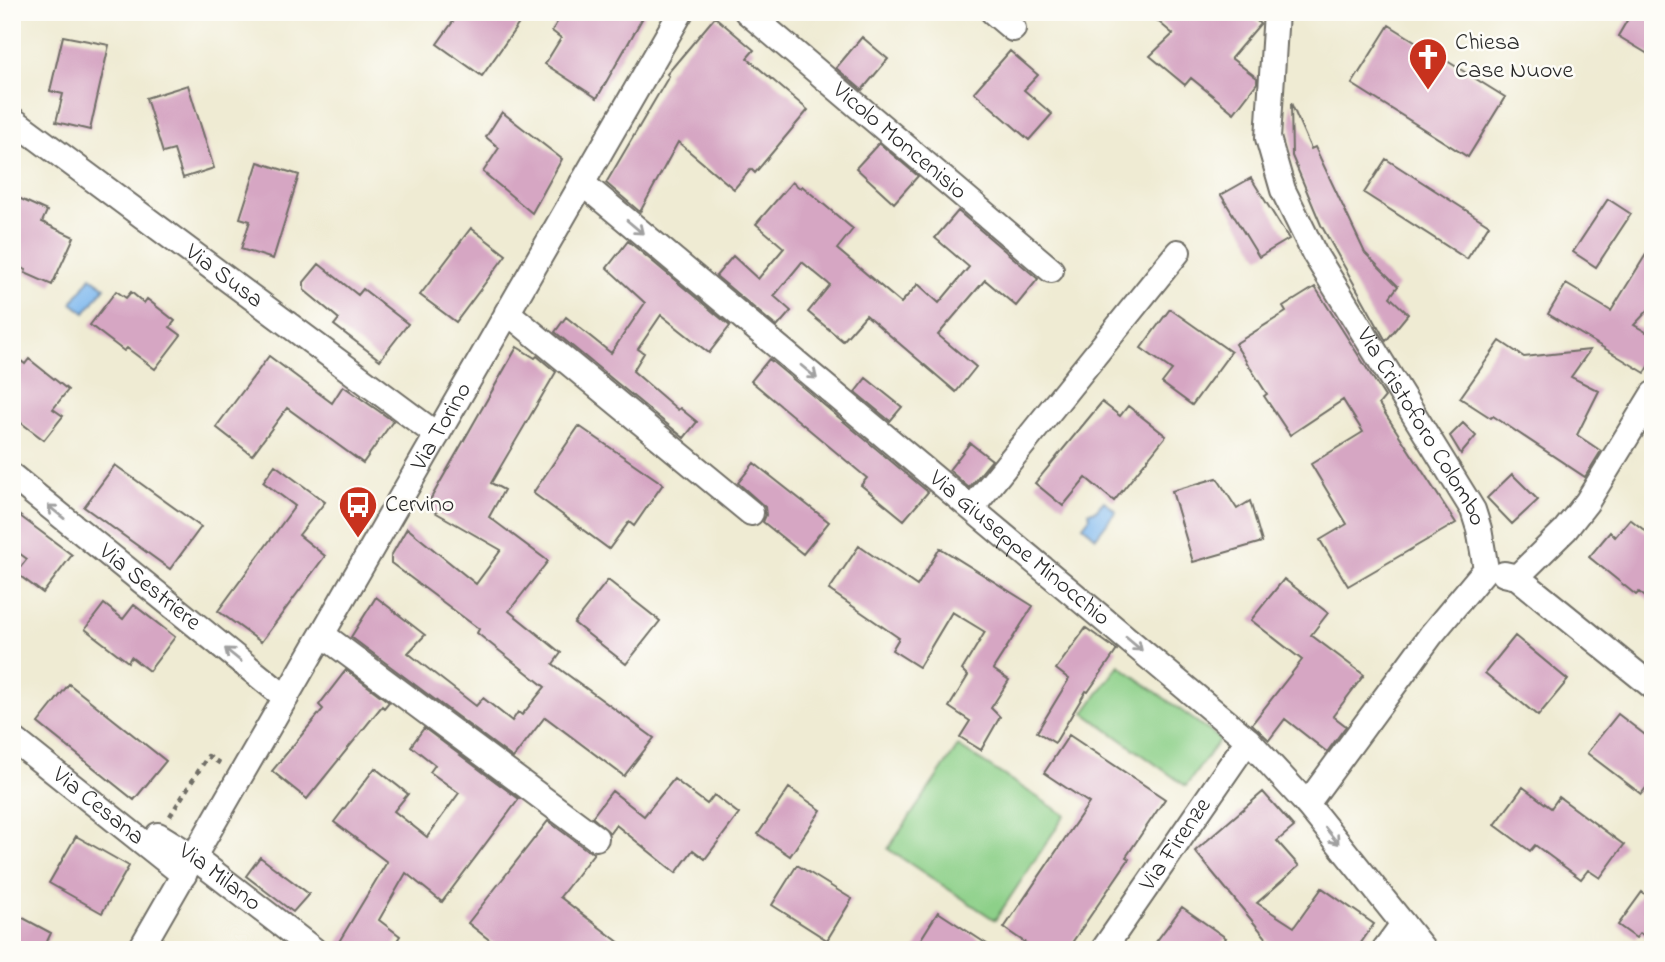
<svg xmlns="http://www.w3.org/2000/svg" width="1665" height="962" viewBox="0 0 1665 962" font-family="'Indie Flower',sans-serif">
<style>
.green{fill:#8dd089;stroke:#5c7e5a;stroke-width:2}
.water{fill:#7db7ee;stroke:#54718c;stroke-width:2}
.building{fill:#d6a6c3}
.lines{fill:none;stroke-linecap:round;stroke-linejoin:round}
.minor-casing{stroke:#706e66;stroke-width:28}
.path{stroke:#706e66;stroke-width:4.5;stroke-dasharray:5 5;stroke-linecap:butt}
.minor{stroke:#fff;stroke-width:24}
.oneway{stroke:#a0a0a0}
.labels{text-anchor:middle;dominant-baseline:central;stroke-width:5;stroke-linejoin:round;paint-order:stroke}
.poi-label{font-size:24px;fill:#2b2b2b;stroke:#fdfcf7;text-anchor:start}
.street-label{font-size:24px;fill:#2b2b2b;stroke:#fdfcf7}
</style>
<rect width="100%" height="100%" fill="#fdfcf7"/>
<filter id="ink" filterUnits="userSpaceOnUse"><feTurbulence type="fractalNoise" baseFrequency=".0143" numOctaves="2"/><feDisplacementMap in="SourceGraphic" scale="14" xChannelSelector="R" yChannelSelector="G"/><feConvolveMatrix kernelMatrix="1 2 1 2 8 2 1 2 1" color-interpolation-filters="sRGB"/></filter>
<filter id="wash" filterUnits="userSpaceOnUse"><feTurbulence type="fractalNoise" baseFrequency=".00686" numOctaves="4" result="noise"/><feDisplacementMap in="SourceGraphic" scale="28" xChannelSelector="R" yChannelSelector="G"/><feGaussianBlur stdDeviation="1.57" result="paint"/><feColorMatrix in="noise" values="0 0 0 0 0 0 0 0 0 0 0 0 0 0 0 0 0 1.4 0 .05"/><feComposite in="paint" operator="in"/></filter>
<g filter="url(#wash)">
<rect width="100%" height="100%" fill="#efebd3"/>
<path class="green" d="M1119,665L1220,739L1186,786L1084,713Z
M958,746L1065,815L995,920L888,849Z"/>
<path class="water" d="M91,277L105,287L85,313L72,303Z
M1104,501L1116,511L1096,537L1083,526L1090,517L1089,512L1096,510Z"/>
<g id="blocks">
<path class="building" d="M460,12H527L482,76L437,44Z
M563,12H646L597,98L545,64L561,38L552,31Z
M1147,12H1248L1260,24L1231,58L1257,78V83L1234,113L1191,78L1185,85L1150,56L1173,34Z
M1632,12H1653V57L1618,36Z
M715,17L754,50L747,58L808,110L755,173L751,169L734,189L678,142L640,212L606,183L669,76L667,74Z
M1389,25L1505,97L1468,157L1352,84Z
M63,36L109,45L90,130L56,122L63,94L50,91Z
M862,37L888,59L862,90L836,68Z
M1010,51L1038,75L1024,90L1052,114L1029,140L974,92Z
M188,85L214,168L183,178L174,150L163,153L146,98Z
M1291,103L1311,149L1315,147L1365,253L1398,286L1390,297L1408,314L1386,341L1321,225L1292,156Z
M502,112L562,159L532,213L483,172L499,148L486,137Z
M879,143L918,176L894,203L856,168Z
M1386,159L1489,225L1467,259L1364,193Z
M258,162L299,175L273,259L241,249L250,221L240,218Z
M1251,178L1289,239L1259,257L1221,195Z
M792,182L800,188L802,186L853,229L837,249L901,303L918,284L939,303L969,267L935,238L958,211L1038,279L1016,306L985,280L938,335L976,367L956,392L866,315L843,341L808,312L830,285L802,262L774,296L791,311L777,327L716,276L733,256L758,279L784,248L756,224Z
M12,195L47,211L42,222L74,237L52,285L25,273L26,270L12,263Z
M1608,199L1631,214L1596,267L1573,252Z
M471,228L506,255L456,322L420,295Z
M628,241L730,326L709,353L661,315L638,349L644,353L633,371L678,410L680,408L697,422L684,438L555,332L566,317L611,353L645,303L607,268Z
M1653,243V305L1634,325L1653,336V360L1645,373L1548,314L1566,284L1611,311Z
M319,264L358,295L363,289L408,324L380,360L334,325L339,319L304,290V282Z
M1315,287L1385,397L1379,404L1456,523L1348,586L1320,540L1347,524L1311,464L1363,432L1343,400L1290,435L1264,396L1267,394L1235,344L1286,312L1283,307Z
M116,291L126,298L131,292L144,303L147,299L175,321L170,327L181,335L155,369L127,348L124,351L90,325Z
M1170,309L1231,352L1192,405L1162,383L1172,370L1141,348Z
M1500,341L1524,357L1590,350L1571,377L1599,391L1577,435L1601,451L1585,477L1493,416L1491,418L1460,398Z
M517,347L535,358L537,356L556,372L491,483L504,490L489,517L548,561L509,611L561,653L553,664L654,738L624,776L545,717L513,758L351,637L376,597L425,635L408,653L476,706L483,698L512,721L518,712L522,715L545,687L477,633L479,629L391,563V556L407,528L476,584L501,550L426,507Z
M269,356L332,403L343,386L393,421L363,463L287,408L252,455L216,427Z
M29,359L68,390L53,409L63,416L44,440L12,416V372L21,361L25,364Z
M769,359L928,492L904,520L861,485L867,478L751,381Z
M866,378L902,407L890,421L855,392Z
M1102,402L1120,416L1128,406L1166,436L1114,501L1086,478L1063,506L1035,483Z
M1463,423L1476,436L1461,454L1450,436Z
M579,426L663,484L634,526L629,522L609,549L533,493Z
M970,443L992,460L969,488L949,470Z
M754,463L829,522L803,554L763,522L766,515L765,507L738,483Z
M115,465L201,527L170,569L84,507Z
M275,465L325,502L299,535L325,556L261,642L218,611L295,506L263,482Z
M1512,474L1538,500L1512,524L1487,498Z
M1217,478L1237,509L1250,501L1262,542L1193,562L1172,491Z
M12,510L72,555L43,593L16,573L27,559L12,548Z
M1630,519L1653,537V603L1639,592L1636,595L1589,557L1610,532L1615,537Z
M859,546L917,586L940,548L1033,606L993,669L1009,680L991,708L1000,717L981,750L960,737L970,721L949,707L968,676L962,670L985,632L952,612L919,667L892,650L899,638L829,590Z
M1284,579L1328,613L1311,635L1364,675L1333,716L1346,726L1327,752L1285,719L1269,740L1252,724L1302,660L1251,620Z
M608,580L660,621L626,664L574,623Z
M104,604L123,619L134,605L175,637L149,671L131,657L128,662L85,629Z
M1086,628L1117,650L1088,692L1086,691L1055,743L1037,732L1069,679L1056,669Z
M1515,636L1568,680L1538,716L1485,673Z
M346,670L389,702L384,708L382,706L307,799L272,771L323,709L319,705Z
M69,684L166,761L134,800L38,723Z
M1618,714L1653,741V779L1641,794L1587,753Z
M424,728L519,799L442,902L406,873L379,920L400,936L391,950H334L387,862L334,822L375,768L408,794L394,811L427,837L459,793L430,772L435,765L411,746Z
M1069,735L1165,799L1126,857L1129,859L1067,950H1036L1004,928L1089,803L1044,773Z
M674,779L707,804L714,795L739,814L705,859L693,850L676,873L616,825L610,833L592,817L612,791L644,816Z
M1523,787L1551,808L1559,797L1624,845L1600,878L1588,870L1581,879L1535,845L1530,851L1495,825Z
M789,788L821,810L790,856L758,834Z
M1263,792L1294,827L1277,841L1299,866L1257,903L1294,927L1322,888L1374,924L1356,950H1276L1195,851Z
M548,821L587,850L594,853L560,897L629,950H502L468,923Z
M76,836L129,866L102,913L49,883Z
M260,857L309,894L293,912L246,876Z
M797,865L852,899L827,940L772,905Z
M1642,892L1653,900V942L1640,933L1636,938L1618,925Z
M1182,907L1226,938L1217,950H1150Z
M12,912L51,933L43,950H12Z
M938,912L996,950H914Z"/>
</g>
</g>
<g filter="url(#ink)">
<use href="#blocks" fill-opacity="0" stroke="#706e66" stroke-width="2"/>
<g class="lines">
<g class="minor-casing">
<g id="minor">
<path id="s1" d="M747,12L1051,270"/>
<path d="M993,12L1013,29"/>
<path id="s2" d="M1276,12L1268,138L1283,190L1314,253L1473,510L1479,529L1486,569L1431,635L1307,804"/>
<path id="s3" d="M12,119L437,435"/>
<path id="s4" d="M582,183L1248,740L1307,804L1424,950"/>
<path d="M507,312L751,513"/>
<path id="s5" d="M12,476L286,698"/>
<path d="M972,508L1178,252"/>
<path d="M1504,574L1517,577L1653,687"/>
<path d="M1517,577L1565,530L1587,502L1653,394"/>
<path d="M323,635L596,838"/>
<path id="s6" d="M12,738L184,875"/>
<path id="s7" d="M158,835L195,858L314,950"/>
<path id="s8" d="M140,950L681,12"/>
<path id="s9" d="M1103,950L1248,740"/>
<path d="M1384,950L1403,924"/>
</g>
</g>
<path class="path" d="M170,816L208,756L221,764"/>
<use href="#minor" class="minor"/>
</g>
<defs><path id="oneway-shaft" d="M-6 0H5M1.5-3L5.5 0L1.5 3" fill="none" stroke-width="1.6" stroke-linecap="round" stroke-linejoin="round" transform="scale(1.75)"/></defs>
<g class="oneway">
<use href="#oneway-shaft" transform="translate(635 227) rotate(40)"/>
<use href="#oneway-shaft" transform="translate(809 372) rotate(40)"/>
<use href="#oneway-shaft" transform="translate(56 512) rotate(-141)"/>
<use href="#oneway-shaft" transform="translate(1134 644) rotate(40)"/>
<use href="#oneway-shaft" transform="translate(233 655) rotate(-141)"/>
<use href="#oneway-shaft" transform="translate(1332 836) rotate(51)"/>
</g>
</g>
<defs>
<g id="church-pin" transform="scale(2.0125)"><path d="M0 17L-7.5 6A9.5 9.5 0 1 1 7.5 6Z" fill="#c8321e" stroke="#fdfcf7"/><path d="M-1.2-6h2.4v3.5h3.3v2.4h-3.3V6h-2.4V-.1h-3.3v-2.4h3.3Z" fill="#fff"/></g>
<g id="bus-pin" transform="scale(2.0125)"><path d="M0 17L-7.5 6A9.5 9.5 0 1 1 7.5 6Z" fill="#c8321e" stroke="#fdfcf7"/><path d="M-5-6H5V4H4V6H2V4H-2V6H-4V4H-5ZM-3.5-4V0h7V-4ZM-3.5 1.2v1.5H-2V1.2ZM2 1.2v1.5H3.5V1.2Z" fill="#fff"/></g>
</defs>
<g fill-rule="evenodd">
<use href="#church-pin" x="1428" y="57"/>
<use href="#bus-pin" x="358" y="505"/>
</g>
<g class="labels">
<g class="poi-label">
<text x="1455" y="43">Chiesa<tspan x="1455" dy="28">Case Nuove</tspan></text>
<text x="385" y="505">Cervino</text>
</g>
<g class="street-label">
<text stroke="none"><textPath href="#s1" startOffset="200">Vicolo Moncenisio</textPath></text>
<text stroke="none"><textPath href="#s3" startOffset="264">Via Susa</textPath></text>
<text stroke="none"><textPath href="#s8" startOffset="604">Via Torino</textPath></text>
<text stroke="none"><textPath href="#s2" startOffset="455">Via Cristoforo Colombo</textPath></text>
<text stroke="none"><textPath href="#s4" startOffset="570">Via Giuseppe Minocchio</textPath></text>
<text stroke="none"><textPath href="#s5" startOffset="177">Via Sestriere</textPath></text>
<text stroke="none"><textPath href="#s6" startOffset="110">Via Cesana</textPath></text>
<text stroke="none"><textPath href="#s9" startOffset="128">Via Firenze</textPath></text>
<text stroke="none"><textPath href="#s7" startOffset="75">Via Milano</textPath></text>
</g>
</g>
<rect width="1665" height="962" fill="none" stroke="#fdfcf7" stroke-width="42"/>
</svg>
